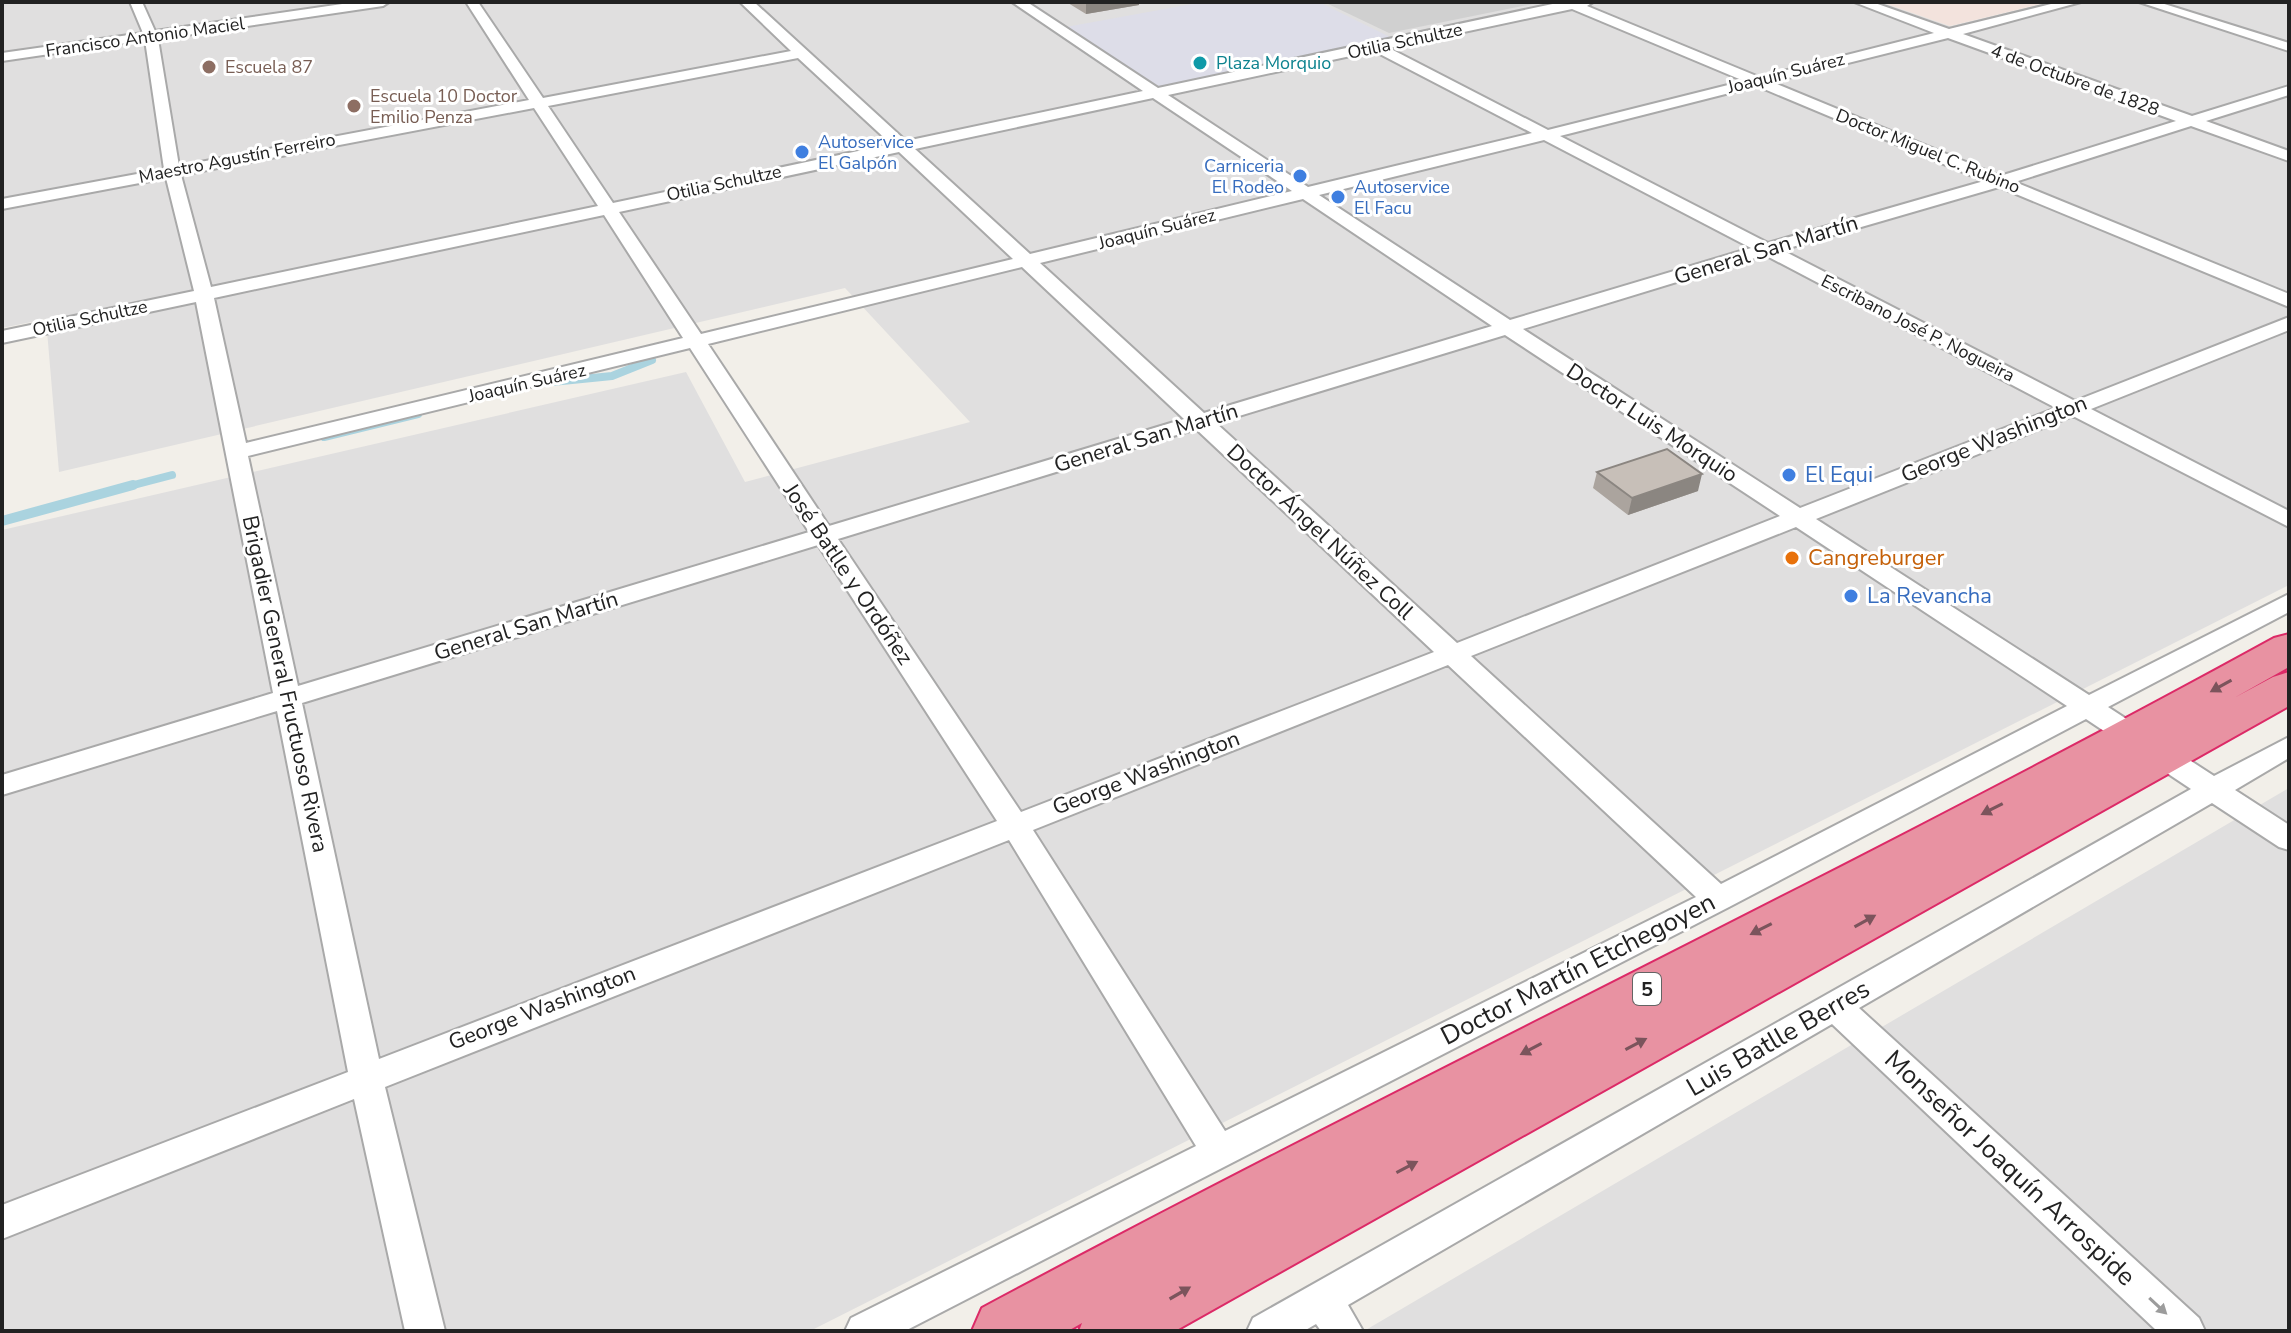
<svg xmlns="http://www.w3.org/2000/svg" width="2291" height="1333" viewBox="0 0 2291 1333" font-family="'Nunito Sans',sans-serif">
<style>
.residential{fill:#e0dfdf}
.religious{fill:#d0d0d0}
.military{fill:#f3e3dd}
.plaza{fill:#dddde8}
.lines{fill:none;stroke-linecap:round;stroke-linejoin:round}
.stream-far1{stroke:#aad3df;stroke-width:8}
.stream{stroke:#aad3df;stroke-width:10}
.street-casing{stroke:#a9a9a9;stroke-width:4}
.highway-casing{stroke:#dc2a67;stroke-width:4}
.street{fill:#fff;fill-rule:evenodd}
.highway{fill:#e892a2;fill-rule:evenodd}
.wall{fill:#aba49e}
.shaded-wall{fill:#8b8681}
.building{fill:#c7bfb8;stroke:#8b8681;stroke-width:2}
.oneway{fill:#7b545c}
.oneway2{fill:#9c9c9c}
.culture-dot{fill:#0f9aa8;stroke:#fff;stroke-width:3}
.education-dot{fill:#8d6e63;stroke:#fff;stroke-width:3}
.shop-dot{fill:#3f7fe0;stroke:#fff;stroke-width:3}
.food-dot{fill:#e8710a;stroke:#fff;stroke-width:3}
.labels{text-anchor:middle;dominant-baseline:central;stroke-width:6;stroke-linejoin:round;paint-order:stroke}
.far-street-label{font-size:18px;fill:#222;stroke:#fff}
.far-culture-label{font-size:18px;fill:#0d838f;stroke:#fff;text-anchor:start}
.far-education-label{font-size:18px;fill:#785e54;stroke:#fff;text-anchor:start}
.far-shop-label{font-size:18px;fill:#366cbe;stroke:#fff;text-anchor:start}
.shield{fill:#fff;stroke:#646464;stroke-width:2}
.shield-label{font-size:20px;font-weight:bold;fill:#222}
.street-label{font-size:22px;fill:#222;stroke:#fff}
.shop-label{font-size:22px;fill:#366cbe;stroke:#fff;text-anchor:start}
.food-label{font-size:22px;fill:#c56008;stroke:#fff;text-anchor:start}
.near-street-label{font-size:26px;fill:#222;stroke:#fff}
</style>
<rect width="100%" height="100%" fill="#f2efe9"/>
<path class="residential" d="M2,2H1881L1950,26L2049,2H2289V585L810,1331H2V530L686,372L745,482L970,422L845,288L59,472L46,319L2,328Z
M2289,788V1331H1364Z"/>
<path class="religious" d="M1324,2H1542L1389,33Z"/>
<path class="military" d="M1881,2H2049L1950,26Z"/>
<path class="plaza" d="M1203,2H1319L1394,39L1160,87L1066,27Z"/>
<g class="lines">
<path class="stream-far1" d="M542,383L612,376L652,360
M324,437L418,414
M126,487L172,475"/>
<path class="stream" d="M2,521L133,485"/>
<g class="street-casing">
<path id="street" d="M130,2H142L155,31L356,2H389L383,6L158,39L179,166L529,100L466,2H478L543,98L791,51L740,2H754L906,141L1143,91L1012,2H1027L1158,88L1562,2H1593L1587,6L1759,77L1934,33L1854,2H1872L1949,29L2059,2H2081L1963,34L2192,116L2289,86V95L2206,121L2289,151V161L2191,126L2015,182L2289,294V307L1999,187L1782,250L2075,401L2289,317V330L2091,409L2289,511V527L2073,416L1816,519L2089,695L2289,594V612L2108,707L2214,776L2289,737V758L2235,790L2289,825V850L2279,847L2212,803L1859,1008L2199,1318L2205,1331H2157L1832,1024L1348,1305L1363,1331H1321L1316,1324L1304,1331H1247L1253,1318L2191,789L2086,719L1729,907L905,1331H845L851,1318L1196,1146L1009,840L385,1087L445,1331H405L354,1099L2,1239V1205L348,1072L277,711L2,795V775L273,693L196,302L2,343V331L194,291L166,178L2,209V199L164,169L145,40L2,61V53L143,33ZM1572,9L1744,81L1548,130L1389,48ZM1948,38L2176,121L2000,176L1772,82ZM1374,51L1532,133L1308,187L1168,95ZM798,58L891,144L613,203L548,106ZM1757,86L1984,181L1768,243L1560,136ZM1153,98L1292,191L1030,254L915,149ZM534,108L598,206L211,287L181,175ZM1544,140L1751,248L1510,320L1319,195ZM899,152L1013,259L701,334L619,212ZM1303,199L1492,326L1204,413L1040,263ZM604,215L683,338L246,443L214,298ZM1765,255L2056,408L1800,508L1523,329ZM1022,267L1184,419L829,526L708,344ZM1505,335L1780,516L1457,643L1216,423ZM690,348L809,532L298,686L248,456ZM1196,429L1434,652L1021,812L838,539ZM1796,527L2067,706L1721,884L1471,656ZM818,545L997,821L379,1059L302,703ZM1448,665L1696,897L1225,1131L1033,830Z
M2139,2H2158L2289,43V51Z"/>
</g>
<g class="highway-casing">
<path id="highway" d="M2289,634V667L2234,698L2273,677L2289,672V706L1175,1331H1079L1082,1323L1068,1331H972L982,1308C1409,1079 1848,872 2274,638Z"/>
</g>
<use href="#street" class="street"/>
<use href="#highway" class="highway"/>
</g>
<path class="wall" d="M1068,2H1139V5L1086,14L1068,3Z
M1597,472L1698,491L1628,515L1593,488Z"/>
<path class="shaded-wall" d="M1086,2H1139V5L1086,14Z
M1702,474L1698,491L1628,515L1632,498Z"/>
<path class="building" d="M1667,449L1702,474L1632,498L1597,472Z"/>
<defs><path id="oneway-solid" d="M-6-.8H1V-3.2L6.5 0L1 3.2V.8H-6Z" transform="scale(2)"/></defs>
<g class="oneway">
<use href="#oneway-solid" transform="translate(2221 686) rotate(151)"/>
<use href="#oneway-solid" transform="translate(1992 809) rotate(153)"/>
<use href="#oneway-solid" transform="translate(1865 921) rotate(-29)"/>
<use href="#oneway-solid" transform="translate(1761 929) rotate(153)"/>
<use href="#oneway-solid" transform="translate(1636 1044) rotate(-28)"/>
<use href="#oneway-solid" transform="translate(1531 1049) rotate(152)"/>
<use href="#oneway-solid" transform="translate(1407 1167) rotate(-28)"/>
<use href="#oneway-solid" transform="translate(1180 1293) rotate(-30)"/>
</g>
<use class="oneway2" href="#oneway-solid" transform="translate(2158 1306) rotate(43)"/>
<circle class="culture-dot" cx="1200" cy="63" r="8"/>
<g class="education-dot">
<circle cx="209" cy="67" r="8"/>
<circle cx="354" cy="106" r="8"/>
</g>
<g class="shop-dot">
<circle cx="802" cy="152" r="8"/>
<circle cx="1300" cy="176" r="8"/>
<circle cx="1338" cy="197" r="8"/>
<circle cx="1789" cy="475" r="8"/>
<circle cx="1851" cy="596" r="8"/>
</g>
<circle class="food-dot" cx="1792" cy="558" r="8"/>
<g class="labels">
<g class="far-street-label">
<text transform="translate(145 37) rotate(-8)">Francisco Antonio Maciel</text>
<text transform="translate(1405 41) rotate(-12)">Otilia Schultze</text>
<text transform="translate(1786 73) rotate(-14)">Joaquín Suárez</text>
<text transform="translate(2075 80) rotate(20)">4 de Octubre de 1828</text>
<text transform="translate(1928 151) rotate(22)">Doctor Miguel C. Rubino</text>
<text transform="translate(237 158) rotate(-11)">Maestro Agustín Ferreiro</text>
<text transform="translate(724 183) rotate(-12)">Otilia Schultze</text>
<text transform="translate(1157 229) rotate(-14)">Joaquín Suárez</text>
<text transform="translate(90 318) rotate(-12)">Otilia Schultze</text>
<text transform="translate(1918 328) rotate(27)">Escribano José P. Nogueira</text>
<text transform="translate(527 383) rotate(-13)">Joaquín Suárez</text>
</g>
<g class="far-culture-label">
<text x="1216" y="63">Plaza Morquio</text>
</g>
<g class="far-education-label">
<text x="225" y="67">Escuela 87</text>
<text x="370" y="96">Escuela 10 Doctor<tspan x="370" dy="21">Emilio Penza</tspan></text>
</g>
<g class="far-shop-label">
<text x="818" y="142">Autoservice<tspan x="818" dy="21">El Galpón</tspan></text>
<text x="1284" y="166" text-anchor="end">Carniceria<tspan x="1284" dy="21">El Rodeo</tspan></text>
<text x="1354" y="187">Autoservice<tspan x="1354" dy="21">El Facu</tspan></text>
</g>
<rect class="shield" x="1633" y="973" width="28" height="32" rx="6"/>
<g class="shield-label">
<text x="1647" y="989">5</text>
</g>
<g class="street-label">
<text transform="translate(1766 250) rotate(-17)">General San Martín</text>
<text transform="translate(1652 423) rotate(33)">Doctor Luis Morquio</text>
<text transform="translate(1146 438) rotate(-17)">General San Martín</text>
<text transform="translate(1994 439) rotate(-22)">George Washington</text>
<text transform="translate(1320 532) rotate(43)">Doctor Ángel Núñez Coll</text>
<text transform="translate(848 574) rotate(56)">José Batlle y Ordóñez</text>
<text transform="translate(526 626) rotate(-17)">General San Martín</text>
<text transform="translate(285 684) rotate(78)">Brigadier General Fructuoso Rivera</text>
<text transform="translate(1146 773) rotate(-21)">George Washington</text>
<text transform="translate(542 1008) rotate(-21)">George Washington</text>
</g>
<g class="shop-label">
<text x="1805" y="475">El Equi</text>
<text x="1867" y="596">La Revancha</text>
</g>
<g class="food-label">
<text x="1808" y="558">Cangreburger</text>
</g>
<g class="near-street-label">
<text transform="translate(1578 969) rotate(-27)">Doctor Martín Etchegoyen</text>
<text transform="translate(1778 1038) rotate(-30)">Luis Batlle Berres</text>
<text transform="translate(2010 1168) rotate(43)">Monseñor Joaquín Arrospide</text>
</g>
</g>
<rect width="2291" height="1333" fill="none" stroke="#222222" stroke-width="8"/>
</svg>
